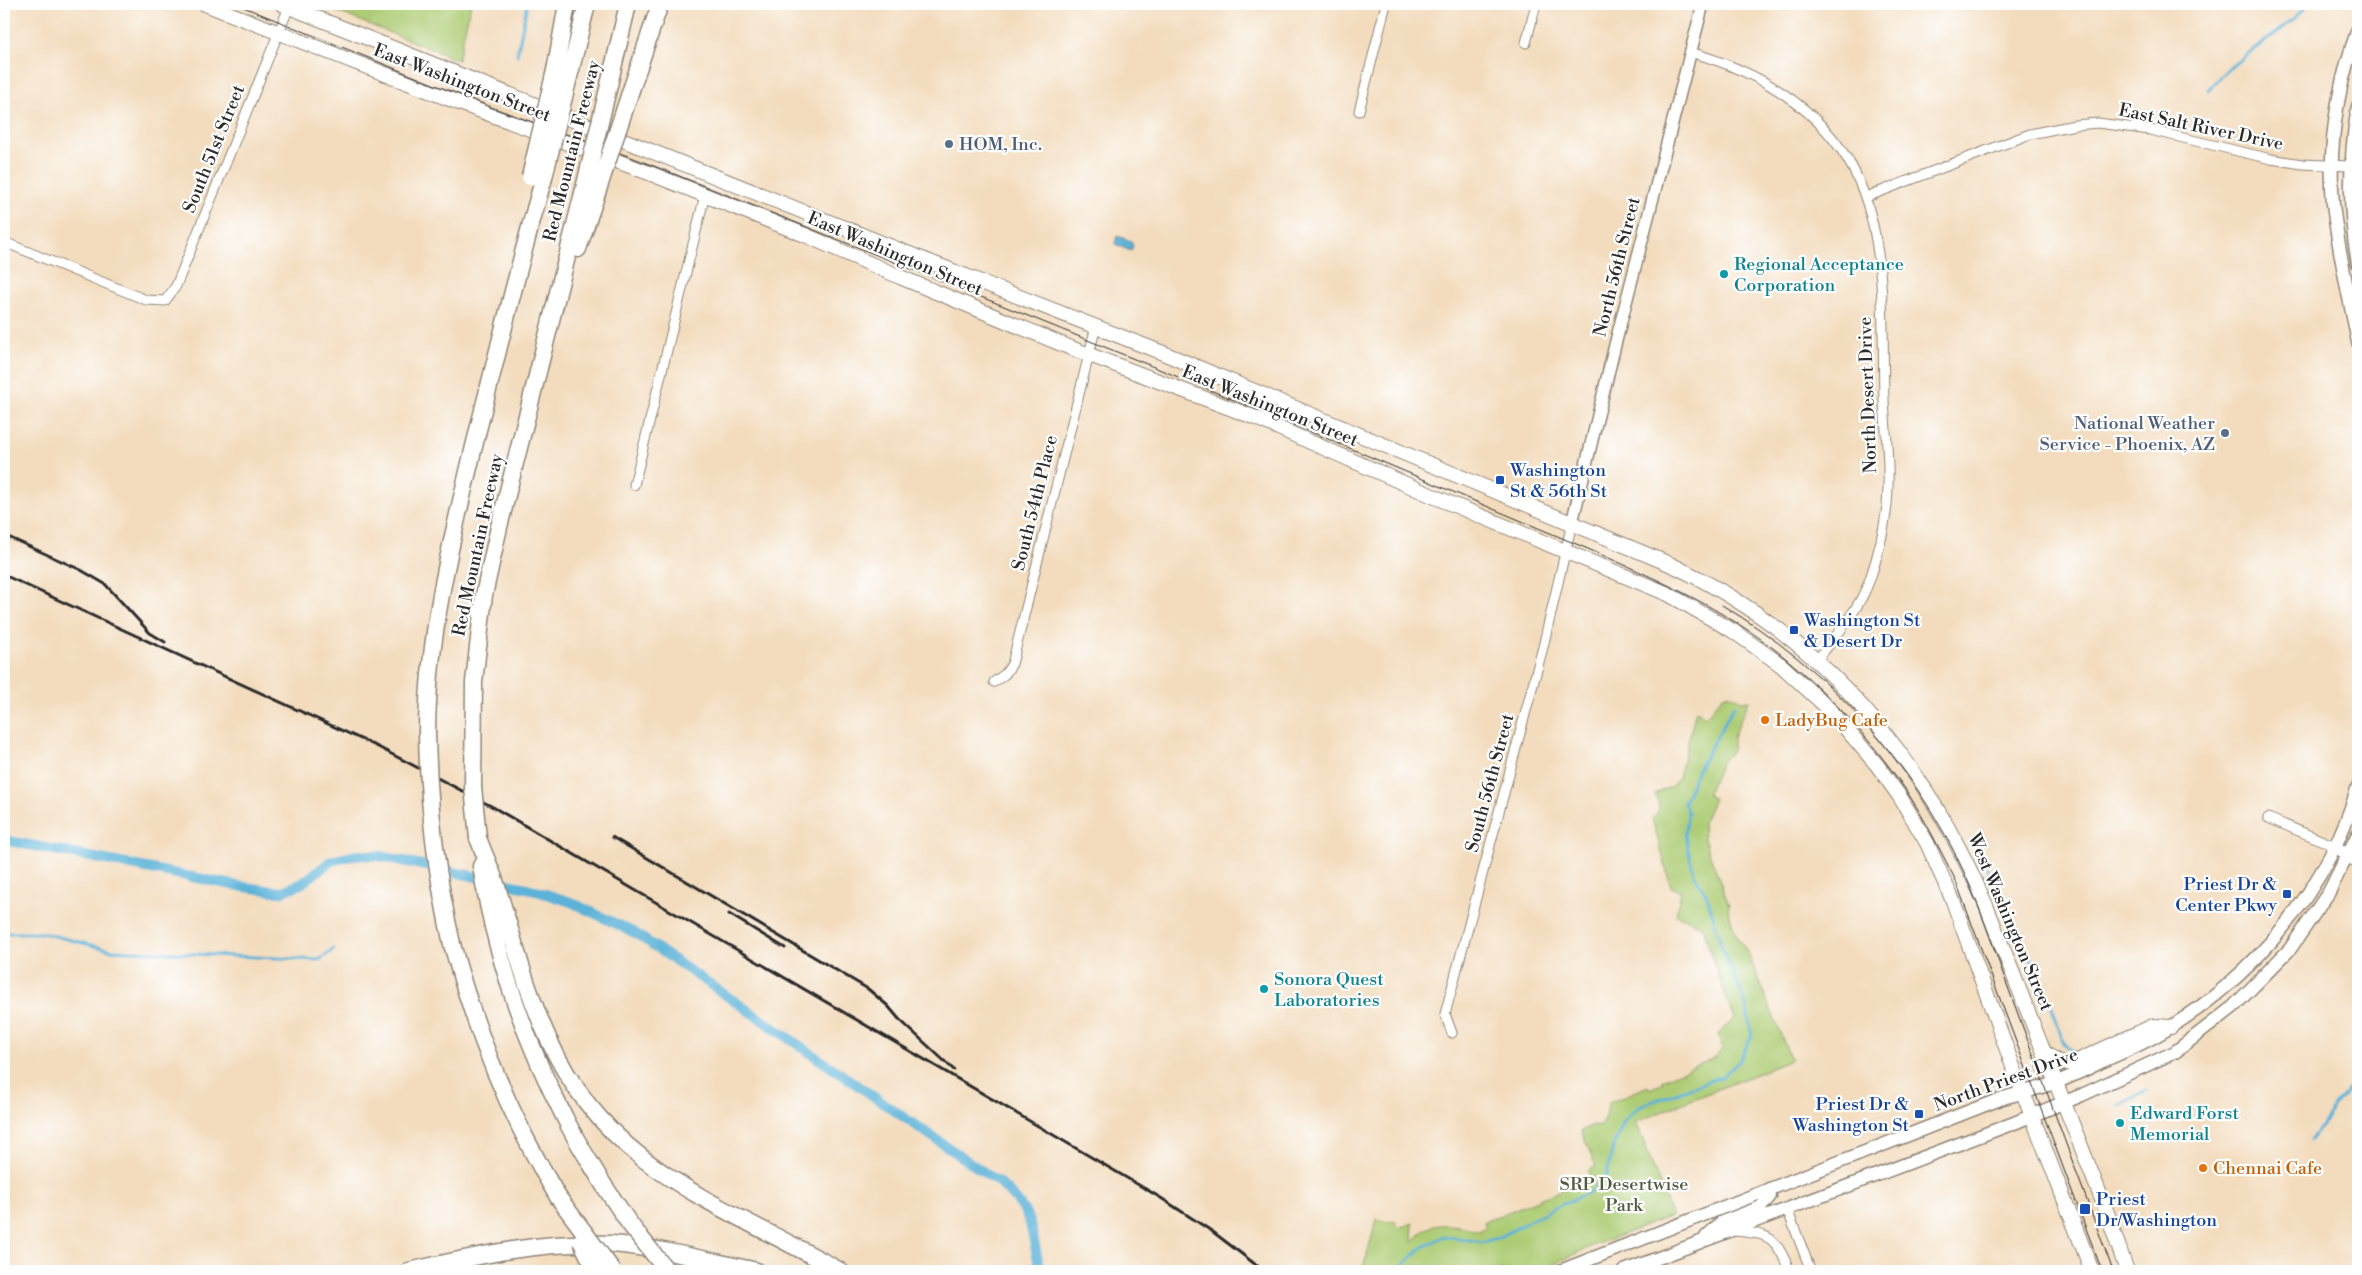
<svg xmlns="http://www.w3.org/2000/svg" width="2362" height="1275" viewBox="0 0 2362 1275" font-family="'Libre Bodoni',serif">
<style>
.green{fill:#adcc74;stroke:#6c7c50}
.water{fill:#5cb2d8;stroke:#446e82}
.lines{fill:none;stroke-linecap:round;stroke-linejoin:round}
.stream{stroke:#5cb2d8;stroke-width:3}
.canal{stroke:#5cb2d8;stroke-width:10}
.minor-casing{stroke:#8f8474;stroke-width:11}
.tertiary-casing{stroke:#8f8474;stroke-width:14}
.secondary-casing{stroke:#8f8474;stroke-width:15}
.primary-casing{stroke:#8f8474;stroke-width:16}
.motorway-casing{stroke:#8f8474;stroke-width:19}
.minor{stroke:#fff;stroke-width:9}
.tertiary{stroke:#fff;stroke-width:11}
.secondary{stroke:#fff;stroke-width:12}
.primary{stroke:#fff;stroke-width:14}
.motorway{stroke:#fff;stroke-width:16}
.tram{stroke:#2b2b2b;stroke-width:1}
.rail{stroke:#2b2b2b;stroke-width:3}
.motorway-bridge-casing{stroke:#8f8474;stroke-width:19;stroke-linecap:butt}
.motorway-bridge{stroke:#fff;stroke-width:16}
.service-dot{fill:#5c6f8a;stroke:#fff;stroke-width:2}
.culture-dot{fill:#0f9aa8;stroke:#fff;stroke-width:2}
.transit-dot{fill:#1a4fb4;stroke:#fff;stroke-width:2}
.food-dot{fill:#e8710a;stroke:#fff;stroke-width:2}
.labels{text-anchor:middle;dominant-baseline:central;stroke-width:4.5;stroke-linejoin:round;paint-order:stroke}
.street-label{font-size:18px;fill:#2b2b2b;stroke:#fff}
.service-label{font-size:18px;fill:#4e5e75;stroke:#fff;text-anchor:start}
.culture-label{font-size:18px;fill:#0d838f;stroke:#fff;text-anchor:start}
.transit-label{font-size:18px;fill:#164399;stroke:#fff;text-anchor:start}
.food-label{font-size:18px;fill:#c56008;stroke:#fff;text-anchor:start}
.park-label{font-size:18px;fill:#525b41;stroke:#fff}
</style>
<rect width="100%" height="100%" fill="#fff"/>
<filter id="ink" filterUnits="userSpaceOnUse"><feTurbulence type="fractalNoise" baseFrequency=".02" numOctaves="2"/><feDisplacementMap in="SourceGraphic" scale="10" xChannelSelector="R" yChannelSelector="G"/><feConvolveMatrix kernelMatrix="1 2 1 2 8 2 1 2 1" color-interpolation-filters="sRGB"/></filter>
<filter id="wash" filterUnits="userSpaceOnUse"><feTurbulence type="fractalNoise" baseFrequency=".0096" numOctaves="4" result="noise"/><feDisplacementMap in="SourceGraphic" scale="20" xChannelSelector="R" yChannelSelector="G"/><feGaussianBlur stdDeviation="1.12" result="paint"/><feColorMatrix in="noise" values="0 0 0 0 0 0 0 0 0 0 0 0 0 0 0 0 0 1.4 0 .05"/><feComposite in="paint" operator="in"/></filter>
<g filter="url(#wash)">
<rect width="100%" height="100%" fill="#f3dcbd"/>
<path class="green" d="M318,4H471L458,60Z
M1729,694L1741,701L1749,700L1733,737V747L1729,755L1722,761L1707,795L1714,799L1703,823L1704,839L1729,905L1728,910L1736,935L1749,955L1791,1060L1636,1122L1672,1216L1592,1246L1539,1271H1362L1377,1219L1387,1222L1395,1221L1398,1228L1413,1223L1412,1243C1416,1240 1419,1234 1423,1231C1439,1220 1462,1226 1479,1231L1486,1227L1484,1222L1590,1178L1588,1171L1596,1166L1581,1131L1593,1125L1602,1126L1609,1103L1648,1086L1650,1089L1663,1083L1662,1080L1707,1061L1715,1057L1722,1049L1718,1034L1735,1018C1722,988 1711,958 1703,927L1676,915L1681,891L1671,887L1652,818C1662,811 1659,803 1655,794L1672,786L1679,777L1696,710L1705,717L1723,696Z"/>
<path class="water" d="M1117,236L1131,241L1133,246L1131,251L1115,244Z"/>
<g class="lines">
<path class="stream" d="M517,55L527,4
M2208,90C2236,55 2279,38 2308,4
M1983,859L1995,886
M2009,911L2051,1004L2063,1042L2077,1056
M4,933H43L111,950L319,960L334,949
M2119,1106L2146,1091
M2311,1140L2352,1082L2358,1066
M1397,1271L1420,1249L1444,1236L1482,1242L1498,1238L1548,1211L1594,1190L1607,1173L1613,1146L1625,1120L1640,1106L1723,1076L1740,1059L1752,1035L1745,1001L1722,948L1707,896L1694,875L1685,835L1688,813L1684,803L1697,771L1734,706"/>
<path class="canal" d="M4,840L238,886L280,892L301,884L331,861L356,855L380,856L527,888L571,902L635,933L997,1181C1009,1192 1023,1204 1029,1221C1034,1237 1036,1255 1041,1271"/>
</g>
</g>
<g filter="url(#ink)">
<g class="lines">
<g class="minor-casing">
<path id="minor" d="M1526,43L1536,4
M1690,52C1753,70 1813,103 1848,160C1889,228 1882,323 1884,400C1886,437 1891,476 1886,513C1883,536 1877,558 1870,579C1859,610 1836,636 1816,661
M1359,111L1386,4
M1866,197L2030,134L2075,125L2098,123L2150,130L2271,159L2302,164L2350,166
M4,242L146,300L165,301L176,286L289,7
M634,485L705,195
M994,682L1005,674L1012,664L1096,326
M2268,818L2335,846
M1452,1033L1445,1014L1543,647L1572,523
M1787,1209L1811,1271
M1733,1231C1772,1234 1774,1236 1790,1271"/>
</g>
<g class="tertiary-casing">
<path id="tertiary" d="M1572,523L1615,345L1703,4
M2335,846L2358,863"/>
</g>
<g class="secondary-casing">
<path id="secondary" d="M2358,29C2338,84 2328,145 2333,204C2338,250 2349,296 2358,342
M2358,106C2349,159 2348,210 2358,263
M1706,1237L1722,1222L1761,1207L1770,1196L1769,1189
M1560,1271L2003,1098C2020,1093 2038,1089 2054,1083C2071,1077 2087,1069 2103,1061C2124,1052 2145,1043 2164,1031C2254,977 2329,888 2358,786
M1624,1271L2014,1123L2082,1095L2175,1052L2233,1007L2290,949L2329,892L2358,834"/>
</g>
<g class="primary-casing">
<path id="primary" d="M205,4L465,105L649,173L805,235L900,277L1071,348L1256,418L1435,497L1668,594L1733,631L1781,665L1830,710L1877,765L1900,797L1927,843L1953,901L2015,1072L2092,1271
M282,4L922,259L1163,353L1672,565C1823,636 1923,757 1987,908L2105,1207L2127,1271
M2044,1052C2054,1060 2059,1064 2073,1063L2153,1026L2171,1027"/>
</g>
<g class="motorway-casing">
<path id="motorway" d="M556,66L567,4
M571,69L587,4
M609,85L628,4
M631,90L660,4
M578,249L595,199
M427,731C428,628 454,530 478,430C499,347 519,263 543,181
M473,787L474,682L484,595L499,527L582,197
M478,838C484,854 491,869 496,884C513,936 525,988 548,1038C608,1172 723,1204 840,1271
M481,866C495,954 524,1039 565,1118C576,1141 590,1162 603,1184
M452,944C476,1034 510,1117 558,1197
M409,1271C476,1256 543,1240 612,1244C661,1248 709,1261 757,1271"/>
</g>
<use href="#minor" class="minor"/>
<use href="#tertiary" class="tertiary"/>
<use href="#secondary" class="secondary"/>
<use href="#primary" class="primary"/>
<use href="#motorway" class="motorway"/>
<path class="tram" d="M236,4L492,108L631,157L702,185C941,281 1181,376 1418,477C1472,500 1526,523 1581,546C1646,574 1711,602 1769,645C1821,685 1868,735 1905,789C1924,817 1939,848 1955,879L2102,1271
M1722,605C1827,668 1912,760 1964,872C1984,916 1998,962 2015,1006C2048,1094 2080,1183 2113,1271"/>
<path class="rail" d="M4,535L81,570L105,584L150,633L165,642
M4,575L378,747L493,807L1161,1198L1213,1232L1264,1271
M612,837L868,989L888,1006L899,1019L954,1070
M729,914L785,948"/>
<g class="motorway-bridge-casing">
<path id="motorway-bridge" d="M530,177L556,66
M543,181L571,69
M582,197L609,85
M595,199L631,90
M427,731C428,803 436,874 452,944
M473,787L478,838
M603,1184L629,1223L667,1271
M558,1197L613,1271
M581,1241L596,1271"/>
</g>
<use href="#motorway-bridge" class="motorway-bridge"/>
</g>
</g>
<g class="service-dot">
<circle cx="949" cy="144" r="5"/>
<circle cx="2225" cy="433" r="5"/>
</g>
<g class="culture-dot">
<circle cx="1724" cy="274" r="5"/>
<circle cx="1264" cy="989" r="5"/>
<circle cx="2120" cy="1123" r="5"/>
</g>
<g class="transit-dot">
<rect x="1495" y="475" width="10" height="10" rx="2.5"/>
<rect x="1789" y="625" width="10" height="10" rx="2.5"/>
<rect x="2282" y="889" width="10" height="10" rx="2.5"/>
<rect x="1914" y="1109" width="10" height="10" rx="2.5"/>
<rect x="2079" y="1203" width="12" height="12" rx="2.5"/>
</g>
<g class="food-dot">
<circle cx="1765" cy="720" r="5"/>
<circle cx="2203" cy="1168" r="5"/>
</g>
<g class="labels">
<g class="street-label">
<text transform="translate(462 83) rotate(21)">East Washington Street</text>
<text transform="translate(2201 127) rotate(12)">East Salt River Drive</text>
<text transform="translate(214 149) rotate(-68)">South 51st Street</text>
<text transform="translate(572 151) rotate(-76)">Red Mountain Freeway</text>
<text transform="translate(895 254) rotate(23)">East Washington Street</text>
<text transform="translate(1617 267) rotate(-76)">North 56th Street</text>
<text transform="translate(1868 395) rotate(-92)">North Desert Drive</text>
<text transform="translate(1270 406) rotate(22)">East Washington Street</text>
<text transform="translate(1035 503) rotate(-76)">South 54th Place</text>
<text transform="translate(478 545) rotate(-78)">Red Mountain Freeway</text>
<text transform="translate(1490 783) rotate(-75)">South 56th Street</text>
<text transform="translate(2010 922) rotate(67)">West Washington Street</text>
<text transform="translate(2006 1080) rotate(-20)">North Priest Drive</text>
</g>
<g class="service-label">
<text x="959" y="144">HOM, Inc.</text>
<text x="2215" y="423" text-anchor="end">National Weather<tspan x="2215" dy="21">Service - Phoenix, AZ</tspan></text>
</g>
<g class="culture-label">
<text x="1734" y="264">Regional Acceptance<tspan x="1734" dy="21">Corporation</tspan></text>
<text x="1274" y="979">Sonora Quest<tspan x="1274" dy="21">Laboratories</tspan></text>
<text x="2130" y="1113">Edward Forst<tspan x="2130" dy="21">Memorial</tspan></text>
</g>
<g class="transit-label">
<text x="1510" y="470">Washington<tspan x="1510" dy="21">St &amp; 56th St</tspan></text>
<text x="1804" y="620">Washington St<tspan x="1804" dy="21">&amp; Desert Dr</tspan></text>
<text x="2277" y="884" text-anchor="end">Priest Dr &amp;<tspan x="2277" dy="21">Center Pkwy</tspan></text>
<text x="1909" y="1104" text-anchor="end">Priest Dr &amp;<tspan x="1909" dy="21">Washington St</tspan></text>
<text x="2096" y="1199">Priest<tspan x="2096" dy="21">Dr/Washington</tspan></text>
</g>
<g class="food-label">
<text x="1775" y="720">LadyBug Cafe</text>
<text x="2213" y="1168">Chennai Cafe</text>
</g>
<g class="park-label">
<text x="1624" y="1184">SRP Desertwise<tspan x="1624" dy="21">Park</tspan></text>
</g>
</g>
<rect width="2362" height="1275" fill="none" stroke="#fff" stroke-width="20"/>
</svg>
